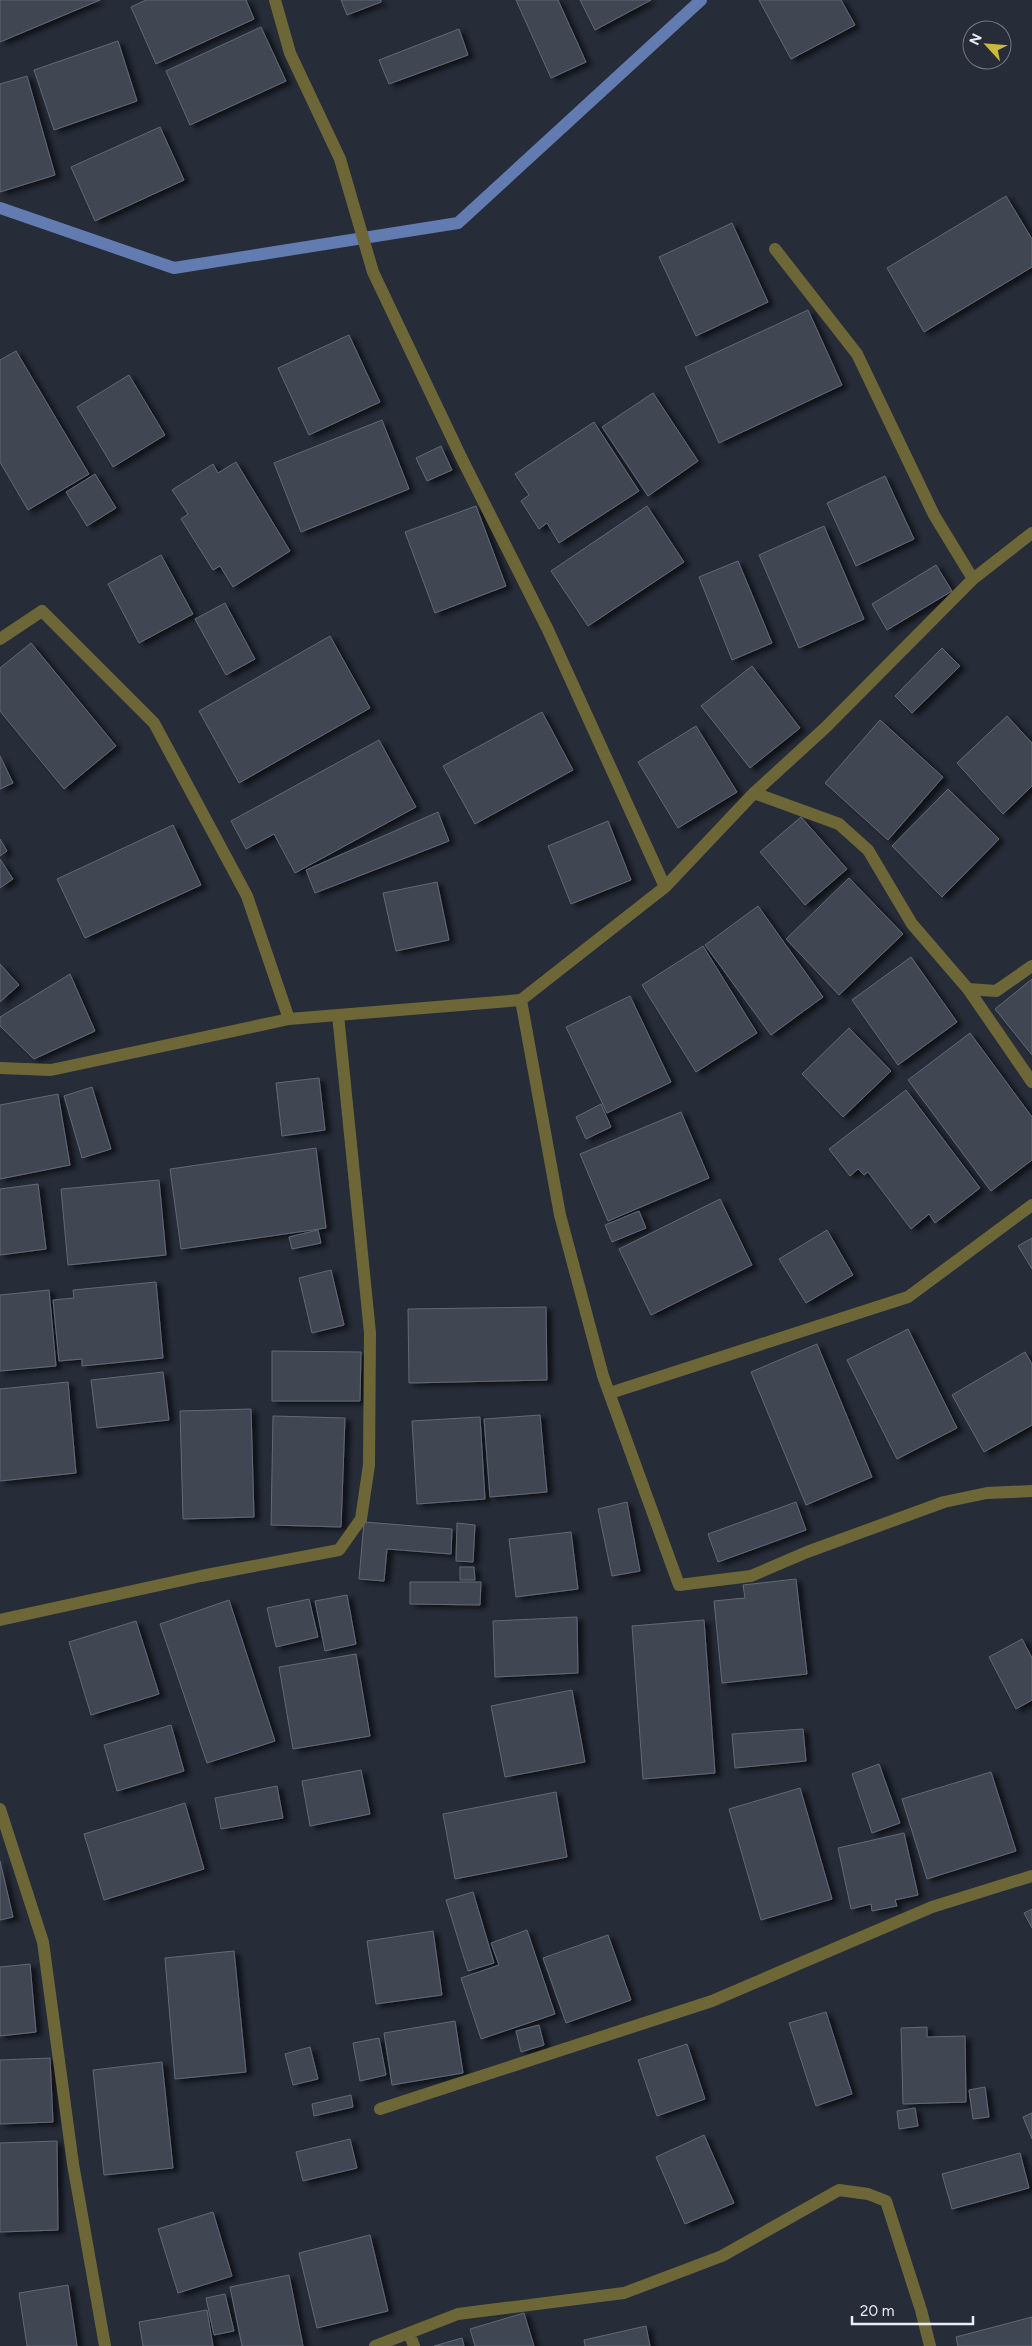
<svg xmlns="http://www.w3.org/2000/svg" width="1032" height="2346" viewBox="0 0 1032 2346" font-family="Figtree,sans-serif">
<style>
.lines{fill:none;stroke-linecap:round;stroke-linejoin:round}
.stream{stroke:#627bb0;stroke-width:12}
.building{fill:#3f4653;stroke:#626977;filter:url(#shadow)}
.street{stroke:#6d6738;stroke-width:12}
</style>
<defs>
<filter id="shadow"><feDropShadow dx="5.5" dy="3" stdDeviation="2.5" flood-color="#0009"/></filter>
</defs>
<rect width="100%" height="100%" fill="#262c38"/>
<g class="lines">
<path class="stream" d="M0,208L174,268L458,223L701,0"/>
</g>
<path class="building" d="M0,0H100L0,42Z
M146,0H246L254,19L156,64L131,7Z
M341,0H381V2L347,15Z
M516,0H558L586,62L551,78Z
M580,0H651L595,30Z
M759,0H841L855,25L791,59Z
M261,27L286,81L190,125L166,71Z
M459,29L468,55L389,84L379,60Z
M118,41L137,101L54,130L34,70Z
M27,76L55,175L0,192V84Z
M160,127L184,180L95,221L71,167Z
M1006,196L1032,239V267L924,332L887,268Z
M732,223L768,302L696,336L659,257Z
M808,310L842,385L719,443L685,367Z
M349,335L380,402L309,435L278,368Z
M16,351L89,474L28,510L0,462V360Z
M129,375L165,435L113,467L77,407Z
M653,393L698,461L648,496L602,427Z
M382,420L409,489L301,532L274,463Z
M594,422L639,491L559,543L547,523L539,529L521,501L529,495L515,474Z
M441,446L452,470L427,481L416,458Z
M236,462L290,551L233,587L220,566L213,570L181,519L188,514L172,490L213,464L218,473Z
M95,474L116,508L87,526L66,492Z
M885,476L914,539L856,566L827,503Z
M476,506L506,586L435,613L405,532Z
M647,506L684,562L588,626L551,571Z
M824,526L864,619L799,648L759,555Z
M161,555L193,614L139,643L108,584Z
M738,561L772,643L732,660L699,577Z
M936,565L952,591L887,630L872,604Z
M225,603L255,659L226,675L195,619Z
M330,636L370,708L239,783L199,711Z
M31,643L116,746L64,789L0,711V668Z
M942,648L960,666L912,713L895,696Z
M752,666L800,728L750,768L701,706Z
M542,712L573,770L475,824L443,766Z
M1007,716L1032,743V786L1003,814L957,763Z
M880,720L943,777L888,840L825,783Z
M696,726L737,792L678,828L638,762Z
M379,740L416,807L295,873L274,834L246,849L231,821Z
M0,756L13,783L0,789Z
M948,789L999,839L942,897L892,846Z
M438,812L449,841L315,893L306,870Z
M801,817L847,869L805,905L760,852Z
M608,821L631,880L571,904L548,846Z
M173,825L201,885L85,938L57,879Z
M0,839L7,851L0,856Z
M0,859L13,879L0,888Z
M849,878L903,934L839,995L786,939Z
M437,882L449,940L396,951L383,893Z
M758,906L823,997L771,1035L705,945Z
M703,946L757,1033L696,1072L642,985Z
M911,957L957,1022L898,1065L852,1000Z
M0,964L19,985L0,1002Z
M70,974L95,1031L34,1059L0,1026V1017Z
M1032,979V1055L995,1009Z
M630,996L671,1082L607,1113L566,1027Z
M849,1028L891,1071L843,1117L802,1074Z
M970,1033L1032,1117V1160L991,1191L908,1080Z
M319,1078L325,1130L282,1136L276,1083Z
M92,1087L111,1149L82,1158L64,1096Z
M906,1090L980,1188L935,1223L929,1214L911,1229L868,1172L864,1175L858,1169L850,1176L829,1149Z
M58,1094L70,1165L0,1179V1105Z
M601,1104L611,1127L586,1139L576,1117Z
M681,1112L709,1178L608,1221L580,1154Z
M316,1148L326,1228L181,1249L170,1169Z
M159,1180L166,1255L68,1265L61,1189Z
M38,1184L46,1249L0,1255V1189Z
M720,1199L752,1265L651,1315L619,1249Z
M639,1211L646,1228L612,1242L605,1225Z
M318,1230L321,1243L292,1249L289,1237Z
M827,1230L853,1275L806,1303L779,1259Z
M1032,1238V1269L1018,1246Z
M331,1270L344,1325L312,1333L299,1278Z
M156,1282L163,1358L82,1366V1359L59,1361L53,1300L74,1298L73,1290Z
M49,1290L56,1366L0,1371V1295Z
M546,1307L547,1380L409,1383L408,1309Z
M908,1329L957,1428L897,1459L847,1360Z
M817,1344L872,1477L806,1505L751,1372Z
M272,1351L361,1352L360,1401H272Z
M1025,1352L1032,1364V1425L984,1452L952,1395Z
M163,1372L169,1420L97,1428L91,1380Z
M68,1382L76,1473L0,1481V1389Z
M251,1409L254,1517L183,1519L180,1411Z
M540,1415L547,1492L490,1497L484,1419Z
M273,1416L345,1418L341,1527L271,1525Z
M480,1417L485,1499L417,1504L412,1421Z
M627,1502L640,1571L612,1576L598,1509Z
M796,1502L806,1530L718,1562L708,1534Z
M364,1522L452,1529L451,1554L387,1549L384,1581L359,1579Z
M457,1523L475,1525L473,1562L456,1561Z
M571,1532L578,1589L516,1597L509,1539Z
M460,1567H474L475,1580H460Z
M796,1579L807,1674L722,1683L714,1601L745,1598L743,1585Z
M410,1582H481L480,1605L410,1604Z
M347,1595L356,1644L325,1651L315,1601Z
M309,1599L318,1637L276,1647L267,1608Z
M229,1600L275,1741L207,1763L160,1624Z
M577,1617L578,1673L495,1677L493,1621Z
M704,1620L715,1773L643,1779L632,1626Z
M136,1621L159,1694L91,1715L69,1642Z
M1022,1639L1032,1658V1700L1016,1709L989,1657Z
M356,1654L370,1736L293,1749L279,1667Z
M572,1690L585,1762L505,1777L491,1706Z
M171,1725L184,1771L117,1791L104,1745Z
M803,1729L806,1761L735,1768L732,1734Z
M879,1764L900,1823L872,1833L852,1774Z
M361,1770L370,1814L310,1826L302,1781Z
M991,1772L1016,1851L927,1879L902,1799Z
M277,1786L283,1818L221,1829L215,1798Z
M800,1788L832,1899L761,1920L729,1809Z
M556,1792L567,1857L455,1879L443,1814Z
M185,1803L204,1869L104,1900L84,1834Z
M904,1833L918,1895L895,1900L897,1906L872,1911L871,1904L851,1909L838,1848Z
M0,1861L13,1917L0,1920Z
M473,1892L494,1963L468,1971L446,1900Z
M1032,1909V1928L1024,1913Z
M527,1930L555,2014L481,2039L461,1978L499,1965L491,1943Z
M433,1931L442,1995L376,2004L367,1941Z
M608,1935L631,2000L566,2023L543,1958Z
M234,1951L246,2072L175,2079L165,1958Z
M30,1964L36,2032L0,2036V1967Z
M826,2012L852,2094L816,2106L789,2023Z
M455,2021L463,2073L392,2085L384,2033Z
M539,2025L544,2045L521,2052L516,2031Z
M927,2027V2037L965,2036L966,2102L903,2104L901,2028Z
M379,2038L386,2075L360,2081L353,2043Z
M687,2044L705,2099L657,2116L638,2060Z
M310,2047L318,2079L293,2085L285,2054Z
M50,2058L53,2122L0,2124V2060Z
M162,2062L173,2168L104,2175L93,2070Z
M985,2087L989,2117L973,2119L969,2090Z
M351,2095L353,2107L314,2116L312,2104Z
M915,2108L918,2126L899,2129L897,2111Z
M1032,2113V2139L1023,2117Z
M704,2135L734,2203L685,2224L656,2157Z
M350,2139L357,2168L303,2181L296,2152Z
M57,2141L58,2230L0,2232V2143Z
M1020,2153L1029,2188L952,2209L942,2174Z
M213,2212L232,2276L178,2293L158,2229Z
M370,2235L388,2311L317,2328L299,2253Z
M289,2275L303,2346H242L230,2287Z
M68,2285L77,2346H27L19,2293Z
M225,2294L234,2331L214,2335L206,2298Z
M207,2310L213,2346H143L139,2322Z
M524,2313L534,2346H475L470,2329Z
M1032,2317V2346H958L956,2337Z
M646,2326L650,2346H585L584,2340Z
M462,2338L464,2346H434Z"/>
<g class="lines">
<path class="street" d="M275,0L290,53L340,159L373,272L461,457L548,630L665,887
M775,249L857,354L934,515L973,579
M0,639L42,611L154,723L247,896L289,1019
M754,793L839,824L868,850L912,924L968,989L1032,1082
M968,989L996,991L1032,966
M521,1000L560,1215L603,1376L679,1585L751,1576L807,1552L944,1502L987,1493L1032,1491
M0,1068L51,1070L289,1019L521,1000L665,887L754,793L825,728L973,579L1032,533
M610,1393L908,1297L1032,1205
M0,1620L201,1576L339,1550L361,1519L369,1465L370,1333L338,1015
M0,1809L43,1942L73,2164L105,2346
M380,2109L712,2001L932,1907L1032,1876
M409,2333L414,2346
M375,2346L458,2314L624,2293L722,2256L839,2190L868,2194L886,2201L921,2310L930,2346"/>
</g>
<g transform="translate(987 45) rotate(296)"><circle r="24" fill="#262c38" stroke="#747984"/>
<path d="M0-4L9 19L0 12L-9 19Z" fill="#cbba39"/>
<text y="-8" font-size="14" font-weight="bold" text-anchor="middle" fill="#e9edf6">N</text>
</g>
<path d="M852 2316v8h121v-8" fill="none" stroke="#e9edf6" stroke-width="2.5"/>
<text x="860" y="2316" font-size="15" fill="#e9edf6" stroke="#262c38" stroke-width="4" paint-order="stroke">20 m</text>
</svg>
